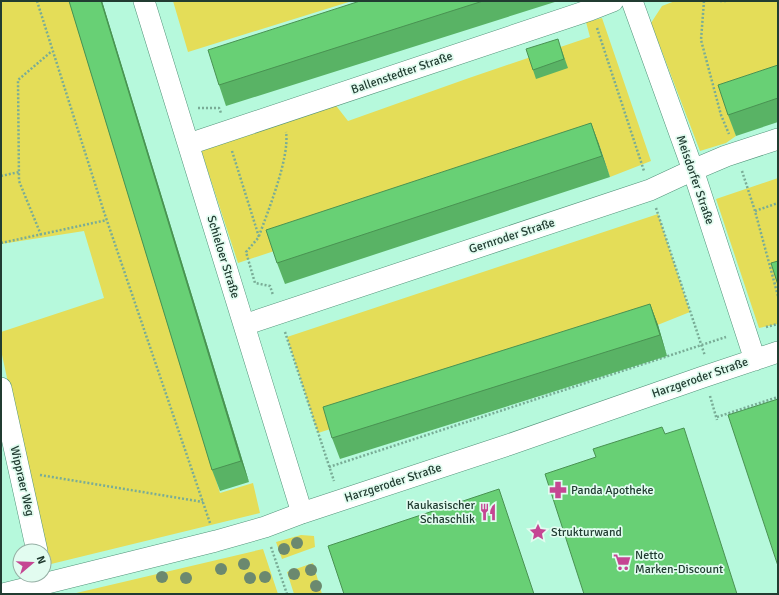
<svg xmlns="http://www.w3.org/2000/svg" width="779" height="595" viewBox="0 0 779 595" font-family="Signika,sans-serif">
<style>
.green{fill:#e4dd58}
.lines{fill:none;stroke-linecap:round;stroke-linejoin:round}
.minor-casing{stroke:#53937a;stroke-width:22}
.path{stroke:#79ac96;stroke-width:2.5;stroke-dasharray:2 2;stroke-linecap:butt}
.minor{stroke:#fff;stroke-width:21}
.tree{fill:#6b896f}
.wall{fill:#59b365}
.shaded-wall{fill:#499252}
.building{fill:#68d075;stroke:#499252}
.labels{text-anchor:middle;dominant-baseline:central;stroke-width:3.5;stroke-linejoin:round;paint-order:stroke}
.street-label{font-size:12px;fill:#213c31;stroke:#e2fcf0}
.poi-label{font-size:12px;fill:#213c31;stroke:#e2fcf0;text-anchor:start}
</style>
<rect width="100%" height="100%" fill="#b6f9dc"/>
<path class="green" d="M1,1H72L220,493L253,483L260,513L47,565L1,350V332L104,298L84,231L1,244Z
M173,1H352L188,52Z
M675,1H778V89L726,106L736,136L726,143L700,151L651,23L662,6Z
M602,18L651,161L610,177L599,144L238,263L201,150L334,103L348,121L469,78L590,37L586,22Z
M778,178V324L759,328L716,199Z
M658,214L690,312L655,326L318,433L287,337Z
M301,535L314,536L315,547L282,559L276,542Z
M263,549L278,594H72Z
M313,563L322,594H294L287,572Z"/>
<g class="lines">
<g class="minor-casing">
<path id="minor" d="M144,1L302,513
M632,1L693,170L755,360
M189,144L590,10L613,1
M244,325L650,190L693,170L726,156L778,139
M1,388L37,551
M3,594L216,541L265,527L302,513L508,445L703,377L778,352"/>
</g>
<path class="path" d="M37,1L104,212L210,523
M704,1L701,40L721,115L729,134
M720,1H726
M597,28L644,171
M198,108H219L221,113
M232,151L259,237L246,252L255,283L270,286L273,295
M742,171L755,211L778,296
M1,176L19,172
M656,208L705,356
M755,211L778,203
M41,235L19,181L18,80L52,51
M259,236C268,211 290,157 286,132
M1,243L107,220
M766,327L778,324
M285,332L334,481
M710,396L717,420
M717,417L778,397
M329,467L726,337
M40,475L203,502
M271,547L287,594"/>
<use href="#minor" class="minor"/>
</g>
<g class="tree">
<circle cx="297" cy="543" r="6"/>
<circle cx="284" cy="549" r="6"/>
<circle cx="244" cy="564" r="6"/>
<circle cx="221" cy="569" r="6"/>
<circle cx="311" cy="570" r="6"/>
<circle cx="294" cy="574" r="6"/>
<circle cx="162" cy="577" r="6"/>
<circle cx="265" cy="577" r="6"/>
<circle cx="186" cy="578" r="6"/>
<circle cx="250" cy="578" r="6"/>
<circle cx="316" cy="586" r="6"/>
</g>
<path class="wall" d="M69,1H102L249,482L220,491L212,470Z
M360,1H558L226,106L219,85Z
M561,48L568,68L536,79L533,70Z
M778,65V122L736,136L728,115Z
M591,123L610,177L285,284L277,263Z
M650,304L658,325L667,356L340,459L332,438Z"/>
<path class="shaded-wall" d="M101,1H102L249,482L241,461Z
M591,123L599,144L610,177L602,156Z
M650,304L658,325L667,356L660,335Z"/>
<path class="building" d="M69,1H101L241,461L212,470Z
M360,1H483L219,85L208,50Z
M558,39L564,59L533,70L526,49Z
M778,65V98L728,115L718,85Z
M591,123L602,156L277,263L266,230Z
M778,261V285L771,263Z
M650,304L660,335L332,438L323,407Z
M778,399V566L728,415Z
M662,427L665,434L684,428L737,594H584L545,474L596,457L593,449Z
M499,489L534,594H344L328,546Z"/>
<defs>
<g id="pharmacy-bare" transform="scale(1.38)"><path d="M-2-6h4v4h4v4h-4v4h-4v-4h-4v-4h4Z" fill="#c54693" stroke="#e2fcf0" stroke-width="2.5" paint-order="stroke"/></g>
<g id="restaurant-bare" transform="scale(1.38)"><path d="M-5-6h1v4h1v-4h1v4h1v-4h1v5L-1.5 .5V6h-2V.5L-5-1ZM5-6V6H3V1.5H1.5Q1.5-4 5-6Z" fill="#c54693" stroke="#e2fcf0" stroke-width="2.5" paint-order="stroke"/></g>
<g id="sight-bare" transform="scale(1.38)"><path d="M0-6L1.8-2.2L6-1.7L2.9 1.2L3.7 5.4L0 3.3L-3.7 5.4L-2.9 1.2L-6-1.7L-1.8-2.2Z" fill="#c54693" stroke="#e2fcf0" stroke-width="2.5" paint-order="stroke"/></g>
<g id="supermarket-bare" transform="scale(1.38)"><path d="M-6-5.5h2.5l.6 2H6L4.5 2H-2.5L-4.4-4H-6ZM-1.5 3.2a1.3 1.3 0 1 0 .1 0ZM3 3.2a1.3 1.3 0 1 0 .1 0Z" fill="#c54693" stroke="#e2fcf0" stroke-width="2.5" paint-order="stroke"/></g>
</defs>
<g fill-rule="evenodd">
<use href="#pharmacy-bare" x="558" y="490"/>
<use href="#restaurant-bare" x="488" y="512"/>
<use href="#sight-bare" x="538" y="532"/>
<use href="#supermarket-bare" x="622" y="562"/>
</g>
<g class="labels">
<g class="street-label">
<text transform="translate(402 73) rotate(-19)">Ballenstedter Straße</text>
<text transform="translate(695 180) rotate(71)">Meisdorfer Straße</text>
<text transform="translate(512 236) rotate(-18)">Gernroder Straße</text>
<text transform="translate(223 257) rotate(73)">Schieloer Straße</text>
<text transform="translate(700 378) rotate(-19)">Harzgeroder Straße</text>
<text transform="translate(22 481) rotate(77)">Wippraer Weg</text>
<text transform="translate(393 483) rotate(-18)">Harzgeroder Straße</text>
</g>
<g class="poi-label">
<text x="571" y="490">Panda Apotheke</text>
<text x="475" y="505" text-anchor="end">Kaukasischer<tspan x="475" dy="14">Schaschlik</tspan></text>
<text x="551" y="532">Strukturwand</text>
<text x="635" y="555">Netto<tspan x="635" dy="14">Marken-Discount</tspan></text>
</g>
</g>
<rect width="779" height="595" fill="none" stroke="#213c31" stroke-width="4"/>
<g transform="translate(32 563) rotate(71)"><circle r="19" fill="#e2fcf0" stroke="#95afa4"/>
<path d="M0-3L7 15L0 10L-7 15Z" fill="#c54693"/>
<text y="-6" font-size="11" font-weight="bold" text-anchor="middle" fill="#213c31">N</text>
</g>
</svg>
